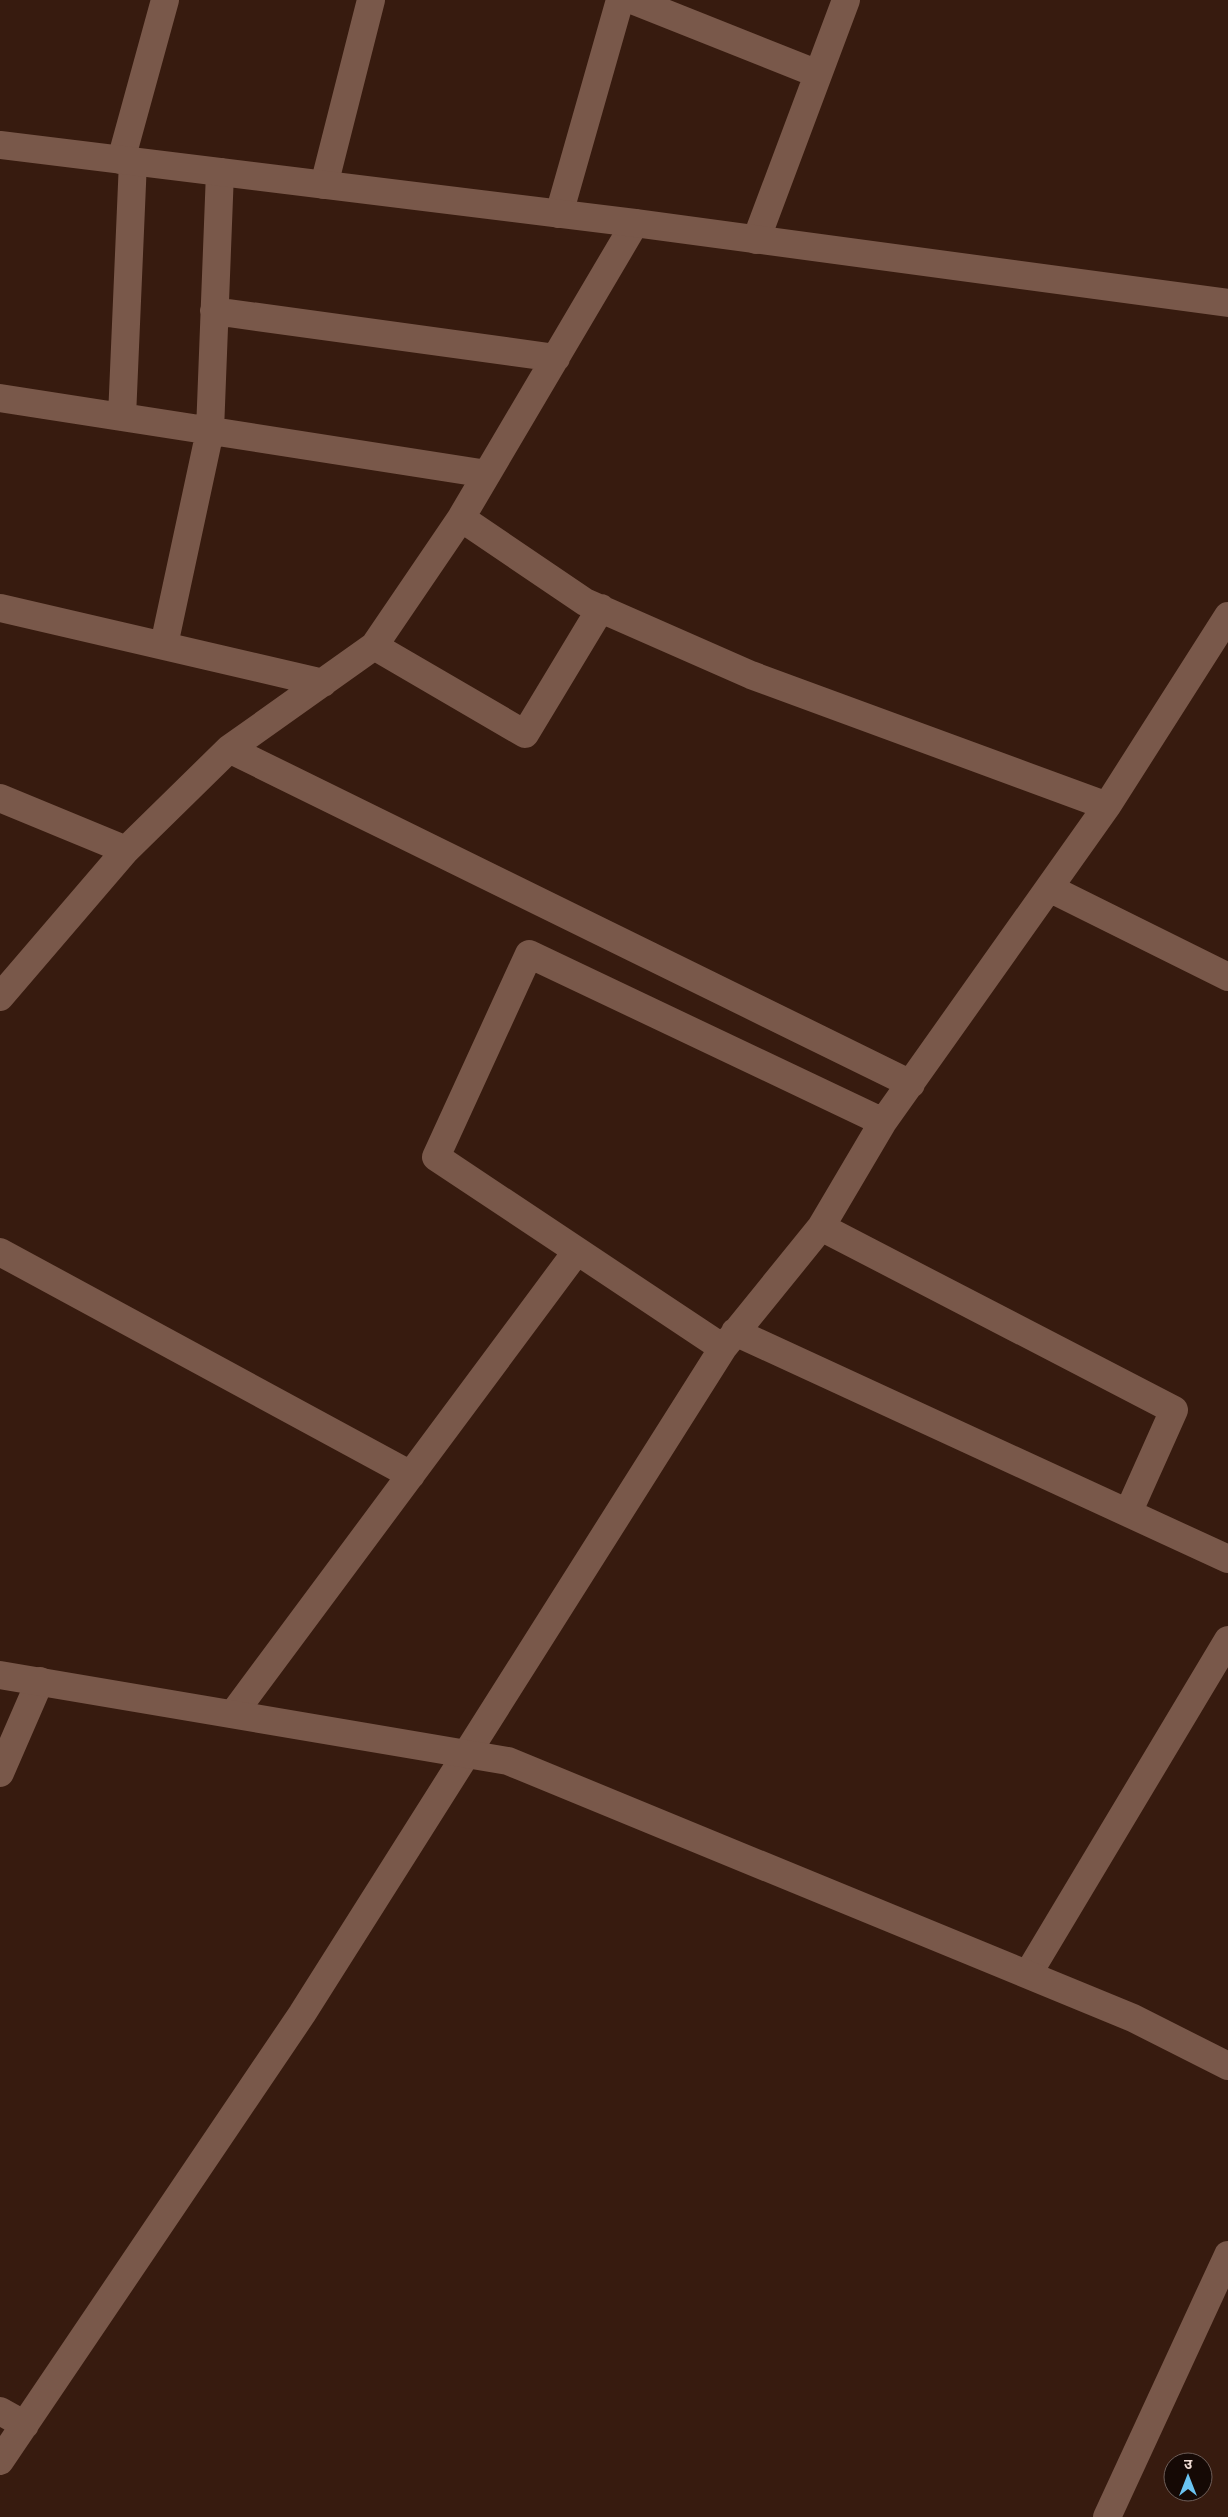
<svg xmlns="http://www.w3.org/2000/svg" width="1228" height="2517" viewBox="0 0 1228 2517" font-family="Inter,'Noto Sans Devanagari',sans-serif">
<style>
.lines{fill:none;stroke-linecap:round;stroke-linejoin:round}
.minor{stroke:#79584a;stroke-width:28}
.tertiary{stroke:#79584a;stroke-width:28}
.secondary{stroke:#79584a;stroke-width:28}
</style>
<rect width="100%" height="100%" fill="#371b0f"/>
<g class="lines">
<path class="minor" d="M632,0L818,74
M121,160L165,0
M324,185L371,0
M559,214L620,0
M756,240L846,0
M214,311L556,358
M0,398L487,474
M122,417L133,161
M461,518L585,602L751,675L1107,806
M0,608L323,683
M164,645L210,431L220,172
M374,646L525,734L601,608
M229,749L911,1084
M0,798L126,850
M1049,888L1228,977
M0,997L126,850L229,749L374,646L461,518L635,223
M821,1227L1174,1410L1128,1513
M0,1252L411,1475
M735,1332L1228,1559
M723,1348L436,1157L529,954L883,1122
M233,1714L577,1251
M0,1773L40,1681
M1028,1974L1228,1640
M0,2411L25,2425
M0,2461L302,2014L723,1348L821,1227L883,1122L1107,806L1228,616
M1107,2517L1228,2255"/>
<path class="tertiary" d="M0,1675L508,1761L1133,2018L1228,2066"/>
<path class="secondary" d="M0,145L635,223L1228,303"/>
</g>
<g transform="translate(1188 2477)"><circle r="24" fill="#150905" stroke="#6d5d58"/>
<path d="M0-4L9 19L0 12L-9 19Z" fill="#6ac3f1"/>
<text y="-8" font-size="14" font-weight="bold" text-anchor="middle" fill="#f0dcd4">उ</text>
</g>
</svg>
